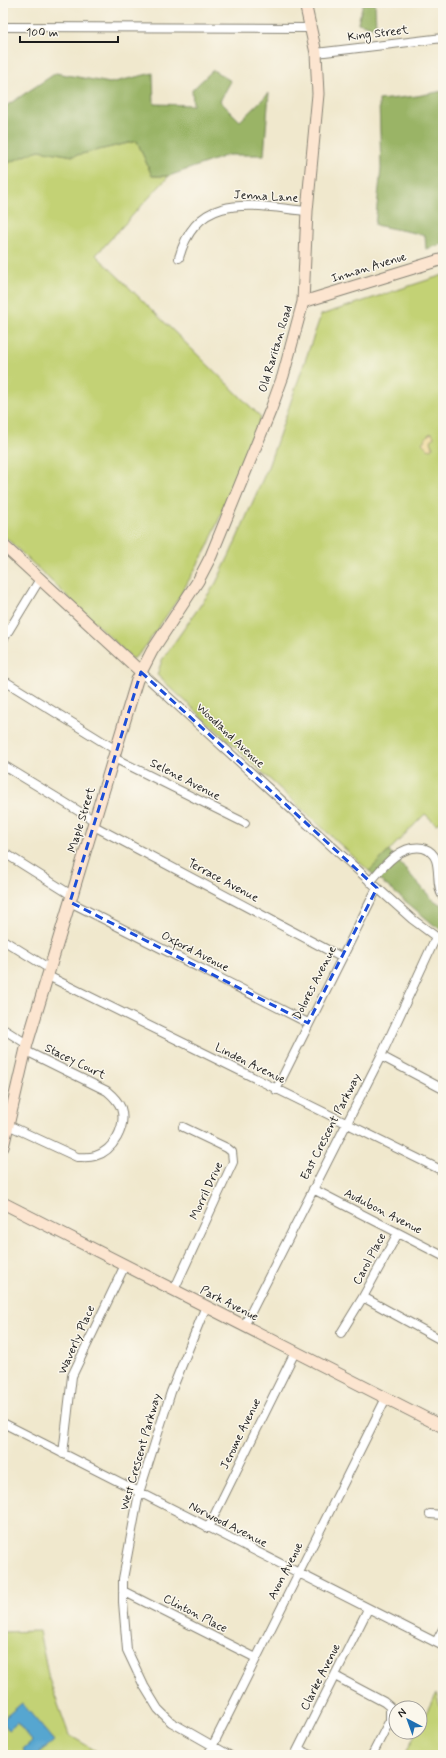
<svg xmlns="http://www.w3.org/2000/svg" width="446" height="1758" viewBox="0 0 446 1758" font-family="Mynerve,sans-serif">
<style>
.green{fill:#c3d274;stroke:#707748}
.forest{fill:#9ab466;stroke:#5b6841}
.sand{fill:#eeda9e;stroke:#857b5d}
.water{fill:#56a6d0;stroke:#396176}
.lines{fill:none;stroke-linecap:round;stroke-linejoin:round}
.street-casing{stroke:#868274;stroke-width:10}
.secondary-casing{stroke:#868274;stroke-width:13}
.street{stroke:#fff;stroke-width:8}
.secondary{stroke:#fce5d0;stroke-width:11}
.marked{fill:none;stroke:#1d4ed8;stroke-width:3;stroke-dasharray:8 5;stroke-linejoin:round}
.labels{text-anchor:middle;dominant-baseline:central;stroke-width:3;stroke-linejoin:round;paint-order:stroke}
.street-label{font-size:12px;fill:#1c1c1c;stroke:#fbf7ec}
</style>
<rect width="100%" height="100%" fill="#fbf7ec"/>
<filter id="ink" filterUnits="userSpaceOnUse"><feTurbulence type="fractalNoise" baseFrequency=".025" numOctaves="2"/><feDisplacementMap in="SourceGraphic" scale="8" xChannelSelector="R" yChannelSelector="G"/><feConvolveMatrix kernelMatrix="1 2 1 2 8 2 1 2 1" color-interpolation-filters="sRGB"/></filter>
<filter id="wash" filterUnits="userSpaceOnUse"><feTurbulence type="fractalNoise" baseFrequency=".012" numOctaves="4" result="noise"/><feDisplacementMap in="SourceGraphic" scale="16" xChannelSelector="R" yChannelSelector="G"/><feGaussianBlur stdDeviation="0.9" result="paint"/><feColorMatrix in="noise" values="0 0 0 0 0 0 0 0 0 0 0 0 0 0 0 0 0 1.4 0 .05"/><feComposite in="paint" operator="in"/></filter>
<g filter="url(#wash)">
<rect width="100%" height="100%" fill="#f0e8cd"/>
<path class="green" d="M137,141L152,176H169L96,255L261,417L208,546L180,596L142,651L133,659L3,535V165L39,150L73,156Z
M443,275V820L436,824L425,814L369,871L157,675L162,660L216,583L230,554L268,467L321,315Z
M39,1631L49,1679L69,1735L103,1755H3V1632Z
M436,1693L443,1717V1755H405L416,1732H420V1725Z"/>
<path class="forest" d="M363,3H375L376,28L358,23Z
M213,70L231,81L220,101L240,121L269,93L264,155H228L169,176H152L137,141L73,156L39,150L3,165V108L56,73L110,83L153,73L154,104L193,105L192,90Z
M443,91V244L426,249L425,235L375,225L381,169L379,100L417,96Z
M389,851L432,899L443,906V931L434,925L369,871Z"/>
<path class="sand" d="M429,434L432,433L434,437L431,441L433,447L429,450L422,443Z"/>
<path class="water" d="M22,1703L54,1741L37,1755L25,1754L23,1749L32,1741L17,1723L9,1730L3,1723V1719Z"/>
</g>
<g filter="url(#ink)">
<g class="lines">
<g class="street-casing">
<path id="street" d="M3,27L311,28
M316,53L443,38
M179,258C197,190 254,206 307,211
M3,640L40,579
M141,672L383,893L412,919L443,942
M3,680L116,750
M114,758L245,823
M3,765L95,821
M94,826L341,957
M3,852L73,896
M370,882C383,867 400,844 423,848C429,850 434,854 436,860C440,872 436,886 443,897
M70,902L308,1023
M3,940L50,969
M48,976L443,1171
M3,1029L27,1044
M381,1056L443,1089
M276,1090L377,888
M8,1125L77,1157C83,1157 89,1158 95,1156C113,1151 127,1127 121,1108C118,1101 113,1096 107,1091L26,1051
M313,1189L443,1256
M398,1233L363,1297L443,1341
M174,1290L233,1162L232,1152L227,1148L183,1127
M206,1306L171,1392L139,1493L123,1579V1602L127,1650L144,1686L158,1709L171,1722L229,1755
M244,1326L381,1056L436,937
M341,1333L363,1297
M3,1423L443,1646
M63,1454L72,1376L125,1265
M430,1514L443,1515
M208,1528L295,1352
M123,1591L256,1658
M436,1642L443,1629
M335,1676L384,1702L390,1707V1720L372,1755
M298,1749L311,1755
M208,1755L386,1398
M295,1755L368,1609"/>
</g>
<g class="secondary-casing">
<path id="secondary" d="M303,302L443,259
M3,545L141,672
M3,1147L27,1044L137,680L152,651L198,581L211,556L271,409L283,376L303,302L307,211L318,94L316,53L305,3
M3,1203L443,1427"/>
</g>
<use href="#street" class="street"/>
<use href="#secondary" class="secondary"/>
</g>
</g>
<path class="marked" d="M141,672L377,888L308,1023L70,902Z"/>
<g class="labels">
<g class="street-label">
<text transform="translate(378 34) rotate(-7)">King Street</text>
<text transform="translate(266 197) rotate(3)">Jenna Lane</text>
<text transform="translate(369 268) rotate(-17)">Inman Avenue</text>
<text transform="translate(276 349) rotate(-73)">Old Raritan Road</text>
<text transform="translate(230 736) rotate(43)">Woodland Avenue</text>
<text transform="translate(185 780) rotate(27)">Selene Avenue</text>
<text transform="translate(82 820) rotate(-73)">Maple Street</text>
<text transform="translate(223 881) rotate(28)">Terrace Avenue</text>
<text transform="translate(195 952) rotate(27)">Oxford Avenue</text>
<text transform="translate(315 983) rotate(-63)">Dolores Avenue</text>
<text transform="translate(75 1062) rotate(26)">Stacey Court</text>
<text transform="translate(250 1064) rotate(26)">Linden Avenue</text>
<text transform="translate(331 1127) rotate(-63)">East Crescent Parkway</text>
<text transform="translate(207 1191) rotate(-65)">Morril Drive</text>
<text transform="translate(383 1212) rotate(27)">Audubon Avenue</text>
<text transform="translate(370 1259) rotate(-62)">Carol Place</text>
<text transform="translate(229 1304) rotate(27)">Park Avenue</text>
<text transform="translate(77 1340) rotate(-66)">Waverly Place</text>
<text transform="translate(241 1434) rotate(-64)">Jerome Avenue</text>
<text transform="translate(141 1452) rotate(-74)">West Crescent Parkway</text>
<text transform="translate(228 1525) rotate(27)">Norwood Avenue</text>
<text transform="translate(286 1571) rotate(-63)">Avon Avenue</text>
<text transform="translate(195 1614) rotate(27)">Clinton Place</text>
<text transform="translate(321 1677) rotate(-63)">Clarke Avenue</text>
</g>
</g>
<rect width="446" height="1758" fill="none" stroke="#fbf7ec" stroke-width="16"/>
<g transform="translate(408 1720) rotate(319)"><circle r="19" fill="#fbf7ec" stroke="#a29f99"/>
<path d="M0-3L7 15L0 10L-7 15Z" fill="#1f6fb2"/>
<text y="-6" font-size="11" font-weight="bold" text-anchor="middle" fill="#1c1c1c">N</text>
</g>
<path d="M20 36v6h98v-6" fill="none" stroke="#1c1c1c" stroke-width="2"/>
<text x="26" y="36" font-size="12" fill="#1c1c1c" stroke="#fbf7ec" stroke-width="3" paint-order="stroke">100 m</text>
</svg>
